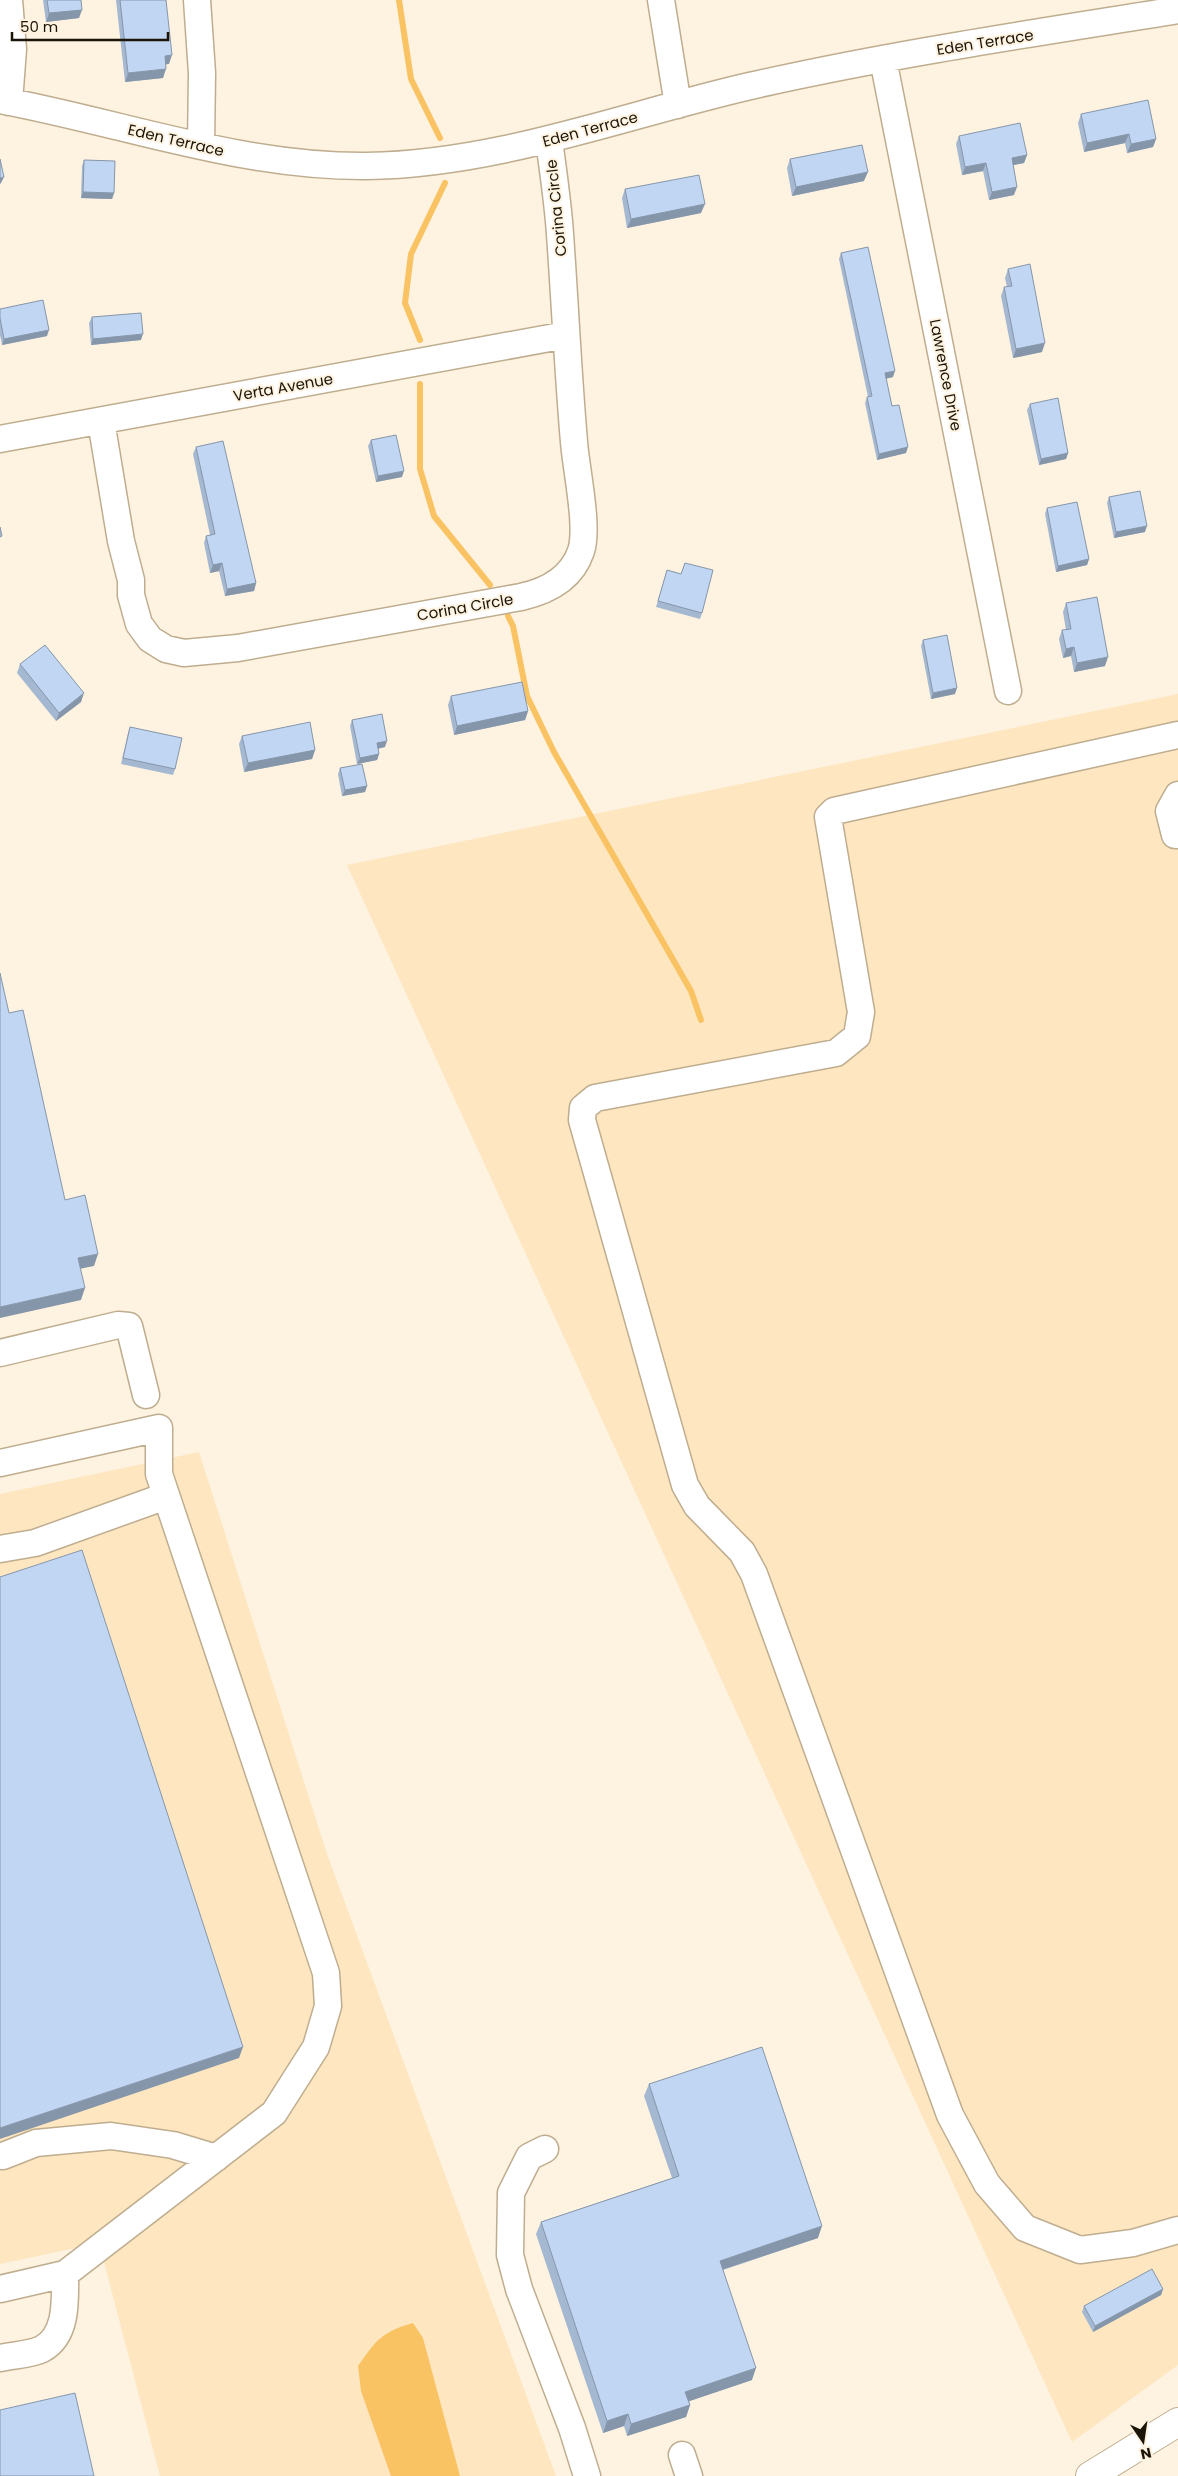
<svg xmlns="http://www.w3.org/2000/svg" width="1178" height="2476" viewBox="0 0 1178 2476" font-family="Poppins,sans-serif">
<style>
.built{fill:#fde6c0}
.water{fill:#f9c363}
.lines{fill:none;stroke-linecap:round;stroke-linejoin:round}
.stream{stroke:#f9c363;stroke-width:6}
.minor-casing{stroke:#bfad8f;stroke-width:29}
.major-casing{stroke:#bfad8f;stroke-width:30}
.minor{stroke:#fff;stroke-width:26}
.major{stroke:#fff;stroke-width:28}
.wall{fill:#a5b8d1}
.shaded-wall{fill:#8696aa}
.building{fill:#c0d6f3;stroke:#8696aa}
.labels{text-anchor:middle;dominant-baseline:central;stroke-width:4;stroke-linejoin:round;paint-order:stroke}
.street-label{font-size:15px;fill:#1b1509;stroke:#fef2e0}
</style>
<rect width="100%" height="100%" fill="#fef2e0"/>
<path class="built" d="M1178,694V2365L1072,2442L347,865Z
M199,1452L327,1854L556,2476H160L99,2243L0,2264V1494Z"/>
<path class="water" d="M413,2323L423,2338L460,2476H391L361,2391L358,2366C376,2340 382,2332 413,2323Z"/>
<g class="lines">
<path class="stream" d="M399,0L411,79L440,138
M420,340L405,303L411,254L445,183
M420,384V469L434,516L490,585
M508,616L513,626L527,696L554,752L691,991L701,1020"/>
<g class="minor-casing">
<path id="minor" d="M9,0L13,49L9,102
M197,0L202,73L201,146
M661,0L678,105
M883,59L1008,691
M0,100C123,123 240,167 367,166C499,164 624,115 750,86C891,54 1035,33 1178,10
M101,421L121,541L131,580V595L139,624L150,639L166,649L184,653L238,648L521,597C548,591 572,578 581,551C589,527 576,469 574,442C568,373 565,303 560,234C558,203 553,171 549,140
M0,439L566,335
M1178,735L834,811L828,817L861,1012L857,1036L836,1053L595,1098L583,1108L582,1120L685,1485L697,1506L742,1552L754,1574L950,2115L987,2184L1025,2228L1080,2250L1133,2243L1178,2230
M1178,795L1169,811L1175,835H1178
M0,1353L118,1325L129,1326L146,1395
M0,1463L159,1428V1474L326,1973L328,2006L316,2047L274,2113L65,2274L0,2289
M0,1549L35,1543L166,1496
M545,2149L529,2157L511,2193L510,2255L519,2289L572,2428L587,2476
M3,2156L36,2143L111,2136L173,2145L216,2158
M0,2358C13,2355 30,2355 42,2349C68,2335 65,2299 65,2274
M682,2455L689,2476"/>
</g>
<g class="major-casing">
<path id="major" d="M1090,2476L1178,2422"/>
</g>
<use href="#minor" class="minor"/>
<use href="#major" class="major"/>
</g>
<path class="wall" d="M43,0H81L79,18L46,22Z
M116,0H166L169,64H166L163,78L125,82Z
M1081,114L1156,139L1153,147L1127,153L1125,143L1084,152L1078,123Z
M959,136L1027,155L1024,163L1013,165L1014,195L989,200L983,171L962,175L956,144Z
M790,159L864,181L792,196L787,168Z
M84,160L114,193L112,199L81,198L82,166Z
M625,189L701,213L627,228L622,198Z
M841,253L893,377L886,379L892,406L906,453L877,460L865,403L867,397H868L839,259Z
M1008,269L1042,352L1013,358L1001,296L1004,287H1007L1005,278Z
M0,309L47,336L2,345L0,335Z
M92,317L141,340L91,345L89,323Z
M1030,404L1068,453L1066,459L1039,465L1027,410Z
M371,440L402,477L376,482L368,446Z
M196,447L256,583L254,591L225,596L219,571L210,573L204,543L206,536L210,535L193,454Z
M1109,497L1145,532L1114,538L1107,503Z
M1047,508L1089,559L1087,565L1056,572L1045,514Z
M685,563L702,613L700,619L656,607L667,570L681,574Z
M1066,603L1105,666L1074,672L1071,656L1063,658L1059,639L1062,630H1066L1063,612Z
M923,640L955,694L931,699L921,646Z
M20,664L81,702L56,721L17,673Z
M451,696L528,711L525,720L454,735L448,705Z
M352,720L385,747L378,749L379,754L377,760L357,764L350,726Z
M130,727L175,769L173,775L121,764L128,733Z
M242,736L315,750L312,759L244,772L239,744Z
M340,768L367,786L365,792L342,796L338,774Z
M649,2084L818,2238L723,2270L752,2380L689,2401L690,2405L686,2417L627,2436L624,2426L603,2433L536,2234L541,2222L672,2178L644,2096Z
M1163,2289L1161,2295L1093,2332L1082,2312L1084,2306Z"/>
<path class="shaded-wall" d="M82,10L79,18L46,22L49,13Z
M172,55L169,64L162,65L165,56Z
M166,69L163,78L125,82L128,73Z
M1129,134L1125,143L1084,152L1087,143Z
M1156,139L1153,147L1127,153L1131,144Z
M1027,155L1024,163L1009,166L1012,158Z
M986,163L983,171L962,175L965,167Z
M868,172L864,181L792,196L796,187Z
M4,177L1,183L0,184V178Z
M1017,187L1014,195L989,200L992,192Z
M83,192L114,193L112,199L81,198Z
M705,204L701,213L627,228L631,219Z
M49,330L47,336L2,345L4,339Z
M143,334L141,340L91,345L93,339Z
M1045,343L1042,352L1013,358L1016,349Z
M895,371L893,377L883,379L885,373Z
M908,447L906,453L877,460L879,454Z
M1068,453L1066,459L1039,465L1041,459Z
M404,471L402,477L376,482L378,476Z
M1147,526L1145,532L1114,538L1116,532Z
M1089,559L1087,565L1056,572L1058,566Z
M222,563L219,571L210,573L213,565Z
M256,583L254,591L225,596L227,589Z
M1074,647L1071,656L1063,658L1066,649Z
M1108,657L1105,666L1074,672L1077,663Z
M957,688L955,694L931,699L933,693Z
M84,693L81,702L56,721L59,713Z
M528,711L525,720L454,735L457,726Z
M387,741L385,747L375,749L377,743Z
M315,750L312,759L244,772L248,763Z
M379,754L377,760L357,764L360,758Z
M367,786L365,792L342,796L345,790Z
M98,1254L94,1266L74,1270L78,1258Z
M85,1288L81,1300L0,1318V1307Z
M243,2047L239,2058L0,2139V2128Z
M822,2226L818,2238L715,2272L720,2261Z
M1163,2289L1161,2295L1093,2332L1095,2326Z
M756,2368L752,2380L681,2404L685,2392Z
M690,2405L686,2417L627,2436L631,2424Z
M628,2414L624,2426L603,2433L607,2421Z"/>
<path class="building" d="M47,0H81L82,10L49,13Z
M120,0H166L172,55L165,56L166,69L128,73Z
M1148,100L1156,139L1131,144L1129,134L1087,143L1081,114Z
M1020,123L1027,155L1012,158L1017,187L992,192L986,163L965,167L959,136Z
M862,145L868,172L796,187L790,159Z
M0,159L4,177L0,178Z
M84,160L115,161L114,193L83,192Z
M699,175L705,204L631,219L625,189Z
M868,247L895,371L885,373L892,406L899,405L908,447L879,454L867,397L872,396L841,253Z
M1030,264L1045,343L1016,349L1004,287L1012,286L1008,269Z
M43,300L49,330L4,339L0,318V309Z
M141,313L143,334L93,339L92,317Z
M1058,398L1068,453L1041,459L1030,404Z
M396,435L404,471L378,476L371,440Z
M223,441L256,583L227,589L222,563L213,565L206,536L215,534L196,447Z
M1140,491L1147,526L1116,532L1109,497Z
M1077,502L1089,559L1058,566L1047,508Z
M0,527L2,536L0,537Z
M685,563L713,570L702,613L658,601L667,570L681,574Z
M1097,597L1108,657L1077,663L1074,647L1066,649L1062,630L1071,629L1066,603Z
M947,635L957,688L933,693L923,640Z
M45,645L84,693L59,713L20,664Z
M522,682L528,711L457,726L451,696Z
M382,714L387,741L377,743L379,754L360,758L352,720Z
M310,722L315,750L248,763L242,736Z
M130,727L182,738L175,769L123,758Z
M362,764L367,786L345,790L340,768Z
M0,973L9,1013L23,1010L65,1200L85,1195L98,1254L78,1258L85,1288L0,1307Z
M82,1550L243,2047L0,2128V1577Z
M762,2047L822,2226L720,2261L756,2368L685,2392L690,2405L631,2424L628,2414L607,2421L541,2222L679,2176L649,2084Z
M1152,2269L1163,2289L1095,2326L1084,2306Z
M75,2393L94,2476H0V2410Z"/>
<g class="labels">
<g class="street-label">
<text transform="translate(985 42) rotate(-9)">Eden Terrace</text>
<text transform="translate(590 129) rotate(-15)">Eden Terrace</text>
<text transform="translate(176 140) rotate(13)">Eden Terrace</text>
<text transform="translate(556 208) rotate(-96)">Corina Circle</text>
<text transform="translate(946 375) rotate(79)">Lawrence Drive</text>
<text transform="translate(283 387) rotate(-10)">Verta Avenue</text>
<text transform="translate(465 607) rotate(-10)">Corina Circle</text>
</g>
</g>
<g transform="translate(1143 2441) rotate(167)" stroke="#fef2e0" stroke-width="4" paint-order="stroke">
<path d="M0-4L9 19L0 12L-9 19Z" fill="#1b1509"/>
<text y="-8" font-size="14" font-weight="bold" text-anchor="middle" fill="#1b1509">N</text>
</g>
<path d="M12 32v8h156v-8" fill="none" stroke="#1b1509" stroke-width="2.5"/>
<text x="20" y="32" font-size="15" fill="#1b1509" stroke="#fef2e0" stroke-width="4" paint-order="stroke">50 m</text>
</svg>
